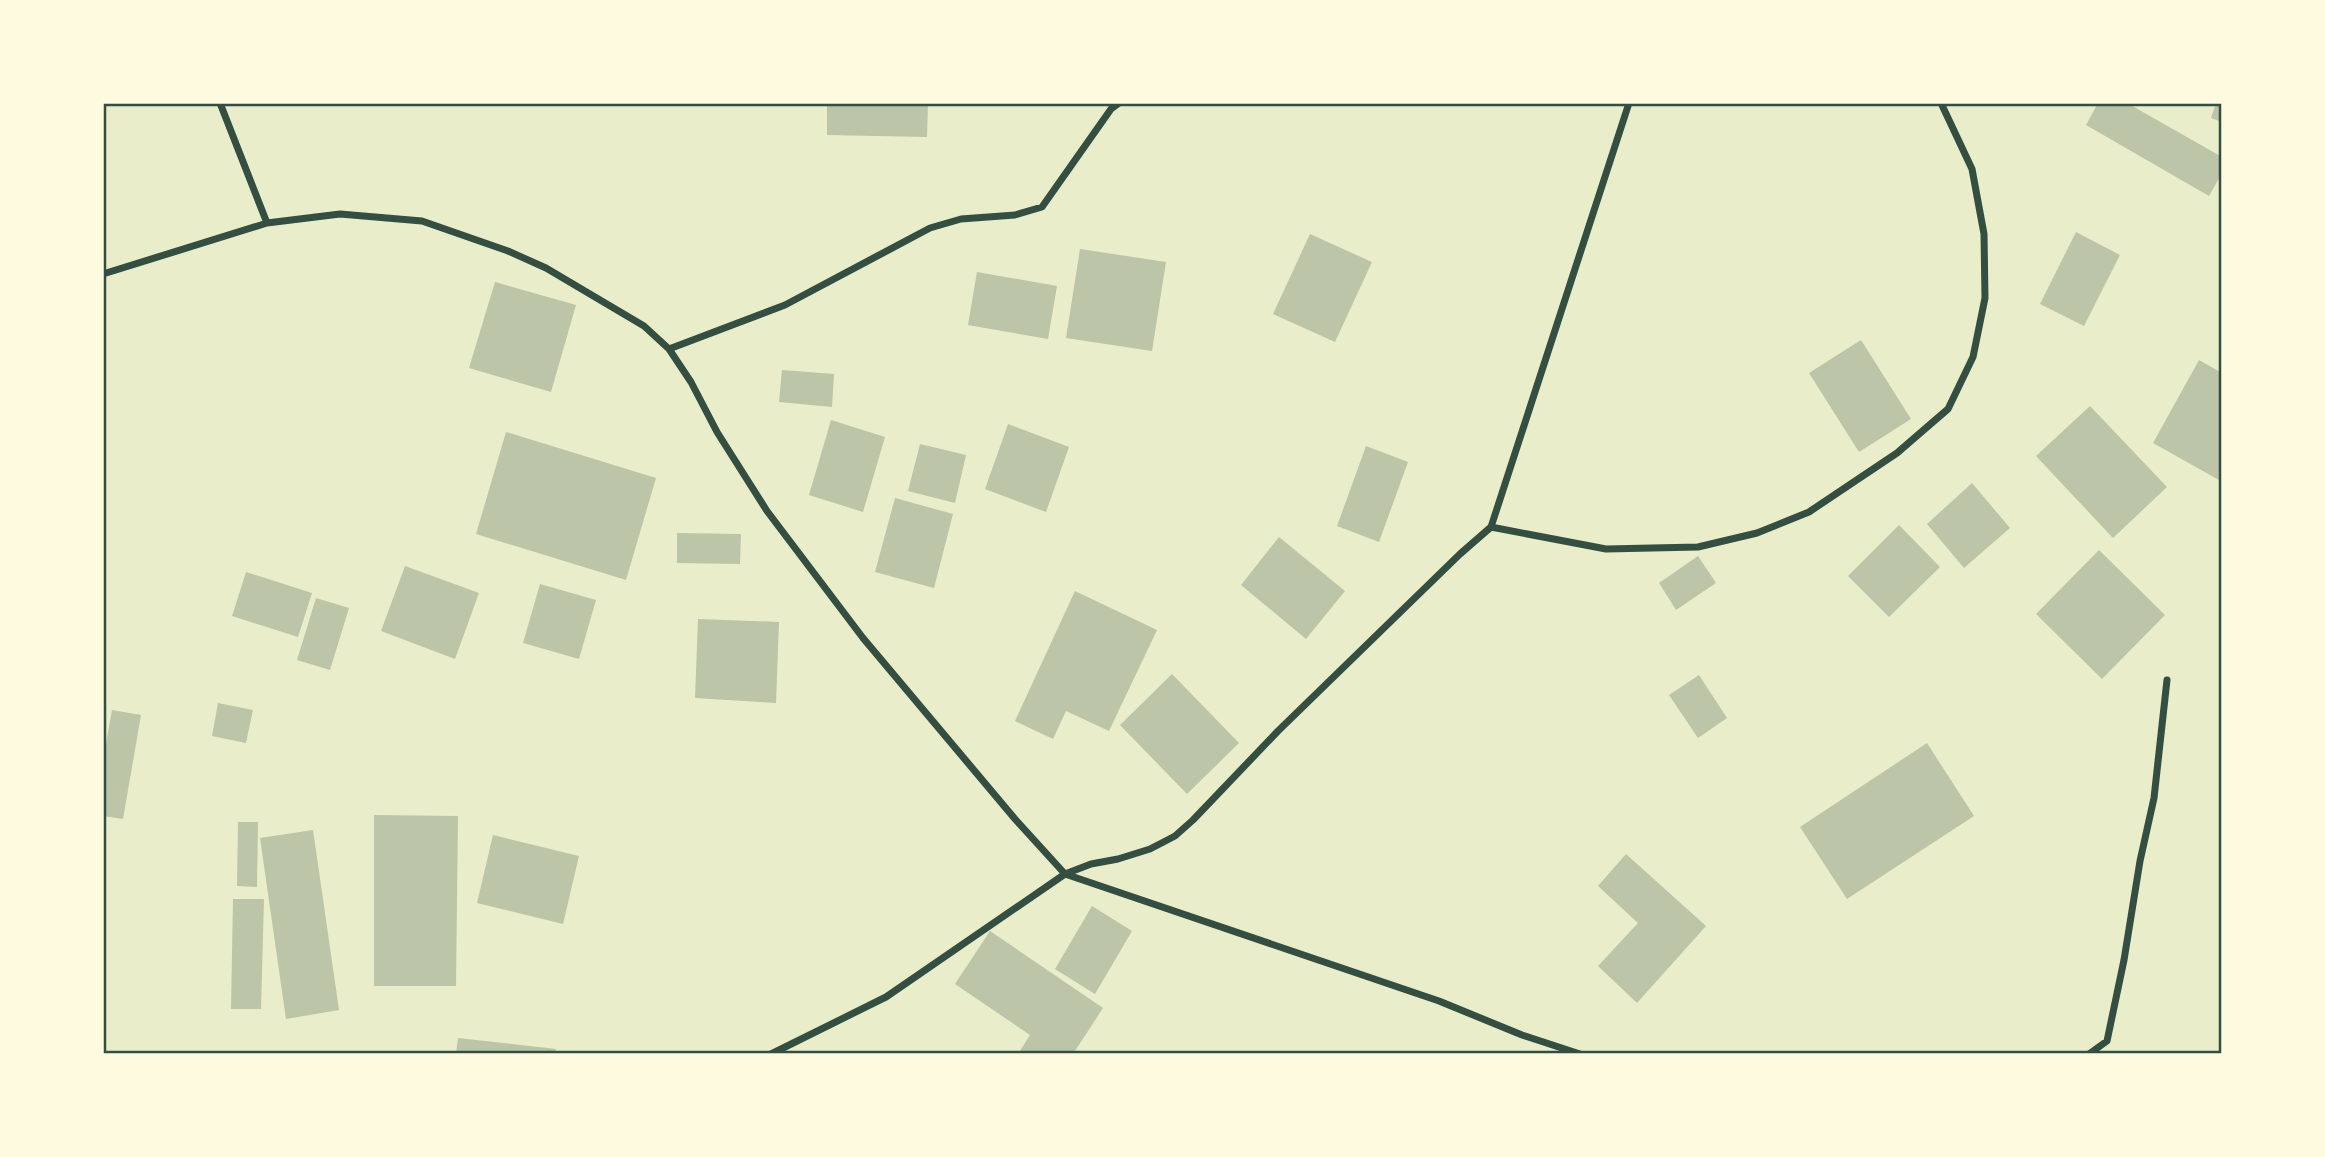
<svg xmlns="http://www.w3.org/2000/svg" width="2325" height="1157" viewBox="0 0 2325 1157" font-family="Montserrat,sans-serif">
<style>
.building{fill:#bcc5a7}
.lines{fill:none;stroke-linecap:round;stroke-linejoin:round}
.minor{stroke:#344e41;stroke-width:7}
.neatline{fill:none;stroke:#344e41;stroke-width:2.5}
</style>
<rect width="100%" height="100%" fill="#e9edc9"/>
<path class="building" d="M827,103H928L927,137L827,135Z
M2098,103H2127L2222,157V173L2209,196L2086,125Z
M2216,103H2222V122L2211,118Z
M2076,232L2120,255L2084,326L2040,304Z
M1310,234L1372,262L1335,342L1273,314Z
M1080,249L1166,262L1152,351L1066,338Z
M977,272L1057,286L1048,339L968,325Z
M495,282L576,305L551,392L469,368Z
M1861,340L1911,419L1859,452L1809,373Z
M2199,360L2222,373V476L2219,480L2153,443Z
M782,370L834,374L832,407L779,402Z
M2090,406L2167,487L2113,538L2036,456Z
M831,420L885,437L863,512L809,495Z
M1008,424L1069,447L1046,512L985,489Z
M506,432L656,478L626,580L476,534Z
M920,444L966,455L955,503L908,491Z
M1366,446L1408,462L1379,542L1337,526Z
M1972,483L2010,528L1964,568L1927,524Z
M895,498L953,514L934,588L875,572Z
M1899,525L1940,567L1889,617L1848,576Z
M677,533L741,534L740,564L677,563Z
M1279,537L1345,591L1306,639L1241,585Z
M2099,550L2165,615L2102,679L2036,614Z
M1698,556L1716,583L1676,610L1659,583Z
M405,566L479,593L455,659L381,631Z
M246,572L312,593L298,637L232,616Z
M540,584L596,600L579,659L523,643Z
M1075,591L1157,630L1109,731L1066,711L1053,739L1015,721Z
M316,598L349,608L330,670L297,660Z
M698,619L779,622L776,703L695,698Z
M1172,674L1239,743L1187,794L1120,725Z
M1699,675L1727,718L1698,738L1669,695Z
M218,703L253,710L246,743L212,736Z
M112,710L141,715L123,819L103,816V761Z
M1927,743L1974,816L1847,899L1800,827Z
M374,815L458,816L456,986H374Z
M238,822H258L257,887L237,886Z
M313,830L339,1010L286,1019L260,838Z
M493,835L579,856L563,924L477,903Z
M1626,854L1706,926L1637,1003L1598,966L1638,923L1598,886Z
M233,899H264L261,1009H231Z
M1092,906L1132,931L1095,994L1055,969Z
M990,931L1103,1008L1073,1054H1018L1030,1035L955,984Z
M458,1038L556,1049L555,1054H456Z"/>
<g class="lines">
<path class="minor" d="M220,103L267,223
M103,274L267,223L340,214L422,221L508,251L546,268L644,326L669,349L691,382L717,432L767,511L863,638L1015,819L1065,874L1439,1001L1522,1035L1580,1054
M669,349L785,305L930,228L961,219L1015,215L1042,207L1111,109L1119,103
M1491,527L1606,549L1698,547L1757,533L1809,512L1897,453L1948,409L1973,357L1985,298L1984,234L1972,169L1941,103
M771,1054L886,997L1065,874L1091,864L1118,859L1150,849L1175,836L1193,820L1278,731L1460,554L1491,527L1629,103
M2089,1054L2107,1041L2124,960L2140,861L2154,798L2167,680"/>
</g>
<rect width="2325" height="1157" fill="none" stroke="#fefae0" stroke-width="210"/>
<rect x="105" y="105" width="2115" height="947" class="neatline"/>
</svg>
